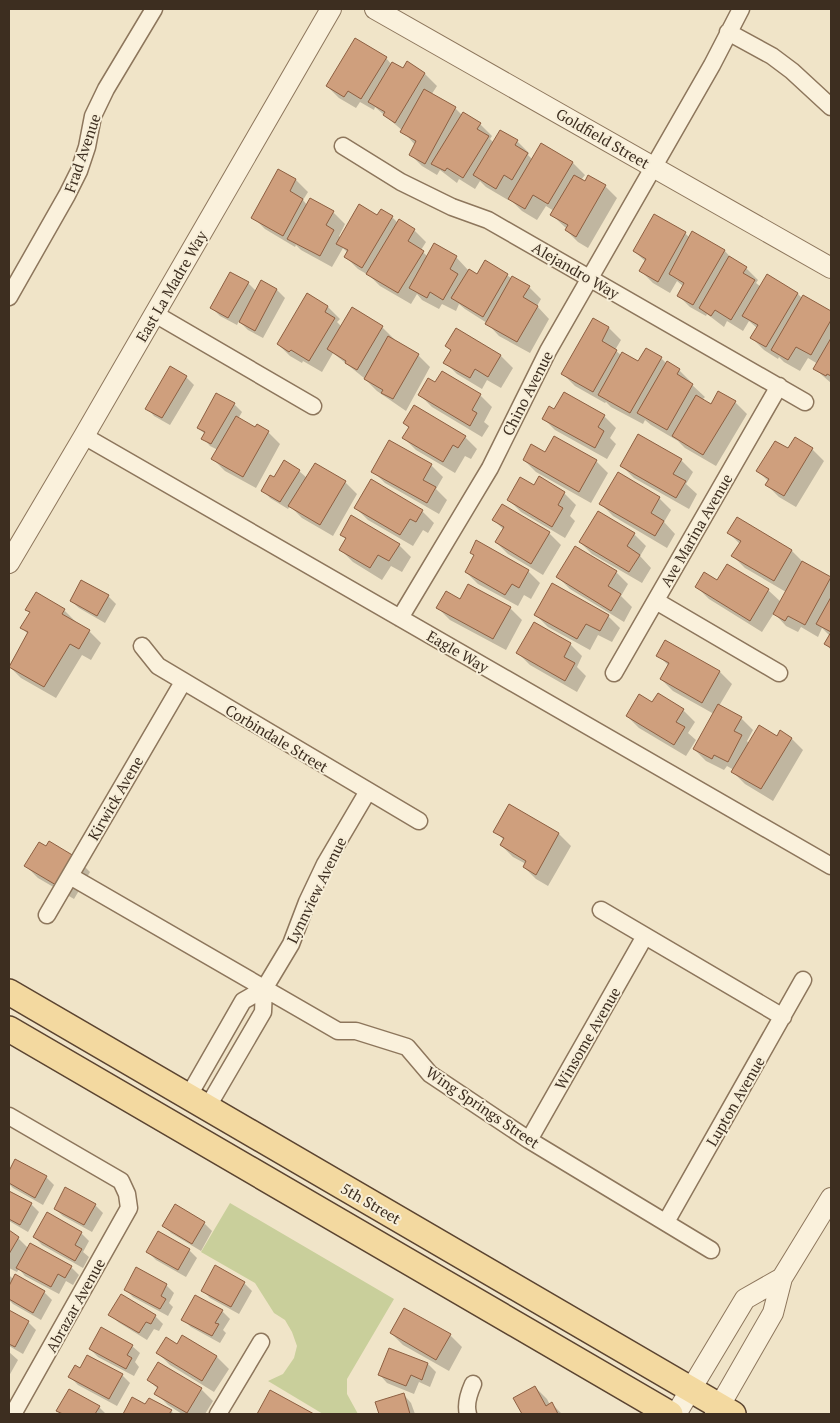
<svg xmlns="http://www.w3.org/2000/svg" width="840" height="1423" viewBox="0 0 840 1423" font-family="'PT Serif',serif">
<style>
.green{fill:#c9cf9b}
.shadow{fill:#0003}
.building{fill:#cf9f7d;stroke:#8d5f41}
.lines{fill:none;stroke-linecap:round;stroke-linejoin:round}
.minor-casing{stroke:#8d765c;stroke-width:19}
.tertiary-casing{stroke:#8d765c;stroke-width:22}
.primary-casing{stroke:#5b4430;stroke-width:28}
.minor{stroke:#faf1dc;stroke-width:16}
.tertiary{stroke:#faf1dc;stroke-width:20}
.primary{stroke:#f3d9a0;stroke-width:25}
.labels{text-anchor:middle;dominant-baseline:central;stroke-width:4;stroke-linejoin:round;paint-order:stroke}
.street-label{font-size:15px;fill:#3d2e20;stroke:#f7eed8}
</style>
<rect width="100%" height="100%" fill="#f0e4c8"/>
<path class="green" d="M230,1203L394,1299L347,1379V1394L358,1414H323L268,1381L283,1374L294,1358L297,1346L292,1332L285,1320L274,1313L255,1283L201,1252Z"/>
<path class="shadow" d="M386,58L392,65L404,70L425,74L437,86L431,95L455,108L462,115L480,124L492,136L490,139L494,143L517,141L529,153L528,155L533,160L573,163L585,175L581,180L585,183L589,177L605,186L617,198L588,248L578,242L566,230L567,229L552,215L554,211L546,206L537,220L522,211L509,198L508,200L486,187L480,181L475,189L459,179L457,183L440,170L437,175L422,166L410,154L415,145L403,131L375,107L374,110L360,102L356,108L339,98L327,86Z
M279,171L296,180L308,192L303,200L307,205L333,212L345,224L339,236L341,238L378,216L392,217L398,223L414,230L426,242L421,250L428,257H456L468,270L477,275H507L512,279L529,287L541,299L537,306L549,319L530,353L499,336L487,323L465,309L459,304L456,311L442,304L439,309L422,300L417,294L411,304L380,286L370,276L358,269L346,257L348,253L343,248L332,267L301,250L296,245L295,247L265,229L253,217Z
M685,233L690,238L724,250L733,260L746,268L758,280L756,283L761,287L767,276L798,294L803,299L804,296L831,313V383L815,369L818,364L808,358L800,371L784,362L779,357L778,359L764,350L752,338L757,328L749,321L743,331L727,321L724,327L707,314L706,316L690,307L678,295L683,286L677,281L670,293L653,283L641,271L646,262L634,251Z
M262,282L277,290L285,298L263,338L248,330L239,321L237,325L220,316L212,308L248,283L257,292Z
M328,307L340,319L337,322L342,327H382L394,339L393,341L418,355L430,367L406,411L377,391L364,378L333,353L322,372L303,361L302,363L290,356L278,344Z
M593,320L609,328L621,340L615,350L622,356L638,363L661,358L667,364L679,370L691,382L690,383L705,397L702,400L711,406L735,402L747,414L716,466L685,448L678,441L651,425L645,420L643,424L611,407L606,402L605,403L575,386L563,374Z
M456,330L501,356L513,368L501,388L487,380L482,389L457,374L445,362L451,351L447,346Z
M442,373L480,395L492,407L484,422L489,426L482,437L432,407L420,395L436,384Z
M186,377L194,385L170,425L154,416L147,408Z
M234,404L242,412L238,419L256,428L268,432L280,444L256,488L225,471L213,459L218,450L210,446L203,438L205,434L198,428Z
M555,411L604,416L616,428L610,438L616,444L607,459L555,430L543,418Z
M404,423L465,437L477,449L471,459L465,456L455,473L416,450L404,438L409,428Z
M554,438L596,461L608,473L591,503L536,472L524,460L546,454Z
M812,449L824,461L796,507L779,497L767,485L769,482L758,471Z
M681,460L693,472L686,484L697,494L689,509L634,478L622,466Z
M315,464L345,482L357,494L333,536L302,518L290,506L288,509L270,498L263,490L274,479L299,471L307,478Z
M431,465L443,477L436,489L447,500L439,514L385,483L373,471Z
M618,474L659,498L671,510L664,522L675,534L667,548L613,516L601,504Z
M371,481L422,511L434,523L428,533L423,530L413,546L368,520L356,508Z
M534,487L564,493L576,505L570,516L575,521L565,538L521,512L509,500Z
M494,520L549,533L561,545L543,575L508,554L496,542L504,530Z
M729,533L792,551L804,563L831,578V650L826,644L830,636L822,628L818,637L801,627L798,632L786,626L774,613L762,632L709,599L697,587L718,581L727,565L768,590L781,602L786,592L745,568L733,556L740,544Z
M634,534L646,546L640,556L651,568L642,583L592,554L580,542Z
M341,535L399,545L411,557L402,572L391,566L382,580L353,562L341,550L347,540Z
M575,548L616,572L628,584L621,596L632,607L624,622L570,589L558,577Z
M471,552L528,571L540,583L531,599L524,595L518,606L478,584L466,572L475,556Z
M108,596L116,604L105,623L79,608L71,601Z
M461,600L510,608L522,620L506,650L450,620L438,608Z
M27,609L64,610L76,622V623L89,631L101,643L91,660L82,655L56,698L21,678L9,666L28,634L22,628L31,613Z
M536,615L608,616L620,628L612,642L598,635L590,650L548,627Z
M665,642L720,672L732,684L719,706L741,718L753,730L747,741L749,744L777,737L791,738L803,750L773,801L745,784L733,772L734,770L727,766L724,770L706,761L694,749L714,714L673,691L661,679L669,666L658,655Z
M570,644L582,656L577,667L586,676L577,692L530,665L518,653Z
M653,703L683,710L695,722L688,733L696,740L686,756L639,728L627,716Z
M509,806L559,834L571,846L548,886L536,879L524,867L526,864L513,857L501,845L504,840L495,831Z
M78,860L90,872L74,899L38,878L26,866Z
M16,1161L46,1177L54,1185L43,1205L13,1188L9,1184V1173Z
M9,1192L31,1204L39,1212L28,1232L9,1221Z
M95,1205L103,1213L92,1232L63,1216L55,1209Z
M175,1206L204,1223L212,1231L201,1251L171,1233L163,1225Z
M9,1232L18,1238L28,1248L71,1267L79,1275L73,1285L66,1281L59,1294L25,1276L19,1269L17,1272L9,1268Z
M81,1233L89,1241L83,1252L89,1257L83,1268L42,1245L34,1237Z
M189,1250L197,1258L186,1277L156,1260L148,1252Z
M137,1269L166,1285L174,1293L169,1303L173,1307L168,1316L133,1297L125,1289Z
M9,1275L14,1280L44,1292L52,1300L41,1320L13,1304L9,1300Z
M244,1283L252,1291L239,1314L210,1298L202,1290Z
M222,1311L230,1319L223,1330L226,1333L220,1343L191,1327L183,1320Z
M9,1312L28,1322L36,1330L23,1354L9,1346Z
M110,1314L155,1316L163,1324L159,1331L154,1329L147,1340L118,1322Z
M391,1333L450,1335L462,1347L449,1371L403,1345Z
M183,1336L217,1357L229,1369L214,1392L170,1365L158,1353L177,1345Z
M132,1346L140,1353L135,1362L139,1367L134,1376L98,1357L90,1349Z
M390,1350L428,1364L436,1372L430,1387L419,1382L414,1394L387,1383L380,1375Z
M9,1352L18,1360L9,1376Z
M80,1369L122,1375L130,1383L117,1406L78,1385L70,1377Z
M149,1380L201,1389L213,1401L205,1414H182L168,1405L156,1393L158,1389Z
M535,1387L547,1399L550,1405L552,1404L562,1414H524L515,1398Z
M271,1392L311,1414H258Z
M404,1395L411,1403L415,1414H380L377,1403Z
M133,1399L145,1406L171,1411L174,1414H124Z
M99,1407L106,1414H62L58,1410Z"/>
<path class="building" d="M355,38L387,57L361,99L348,91L344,97L326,86Z
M407,61L425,73L395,123L383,115L385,112L368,102L392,62L403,68Z
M424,89L456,107L425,164L409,155L416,141L400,132Z
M463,112L481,123L477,129L489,136L463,178L447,168L445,171L431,164Z
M500,130L518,140L515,145L528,153L512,180L504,175L496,189L473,175Z
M541,143L573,162L548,204L533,195L525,209L508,199Z
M278,169L296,179L290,191L303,199L283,236L251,218Z
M574,175L585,181L588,175L606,185L576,237L565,230L568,225L550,215Z
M310,198L334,211L326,225L334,230L320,256L287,239Z
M359,204L377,215L381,209L393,216L362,268L344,257L348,250L336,244Z
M654,214L686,232L658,282L639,271L646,259L633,251Z
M399,219L415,229L408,241L424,251L398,293L366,274Z
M692,231L725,250L693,305L677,296L684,283L669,274Z
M434,243L457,256L450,269L458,274L443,300L430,292L427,298L409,288Z
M729,256L747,267L743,273L755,280L731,320L715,310L711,316L699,308Z
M485,260L508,274L483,317L451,298L469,269L477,274Z
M230,272L249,282L228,318L210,308Z
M767,274L798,293L766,347L750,338L758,325L742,316Z
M512,276L530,286L523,297L538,306L517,342L485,324Z
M261,280L277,289L255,331L239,322Z
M307,293L328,306L325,312L335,318L309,361L291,350L289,352L277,344Z
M803,295L831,311V320L811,355L796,347L788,360L771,350Z
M352,307L383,326L357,370L345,363L346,361L327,349Z
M593,318L609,327L602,341L617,350L593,392L561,374Z
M456,328L501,355L488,377L475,369L470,378L443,363L451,350L445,346Z
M388,336L419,354L393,399L381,393L383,390L364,379Z
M831,338V376L827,374L826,376L813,369Z
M646,348L662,357L630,413L598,395L622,352L638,361Z
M667,361L680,369L677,374L693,384L667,430L637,413Z
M170,366L187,376L162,418L145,409Z
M442,371L481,394L472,410L477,413L470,426L418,395L428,378L435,382Z
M718,391L736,401L703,455L672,436L696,395L711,404Z
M564,392L605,415L598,427L604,431L595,448L542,419L549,406L554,409Z
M216,393L235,403L211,444L201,439L205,432L197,428Z
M414,405L466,436L458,448L453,445L443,462L402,438L409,427L403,423Z
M236,416L255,427L257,424L269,431L243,477L211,459Z
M638,434L682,459L673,474L686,481L676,498L620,466Z
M554,436L597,460L579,492L523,460L531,444L545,452Z
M795,437L813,448L784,496L765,485L769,479L756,471L775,441L788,448Z
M389,440L432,464L423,480L436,487L427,503L371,472Z
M284,460L300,470L280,502L261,491L270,475L274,477Z
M315,463L346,481L320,525L288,506Z
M618,472L660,497L651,513L664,521L655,536L599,504Z
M539,476L565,492L558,505L563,508L552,527L507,500L520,477L534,485Z
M371,479L423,510L416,522L410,519L400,535L354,508Z
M502,504L550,532L531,564L495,542L504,527L492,520Z
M598,511L635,533L627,546L640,555L629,572L579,542Z
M351,515L400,544L389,561L378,555L370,568L339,550L346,538L340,535Z
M737,517L792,550L774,581L731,556L741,541L727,533Z
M476,540L529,570L519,588L512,584L505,595L465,572L474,555L470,553Z
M575,546L617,571L608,586L621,594L611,611L556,577Z
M802,561L831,577L805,625L788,616L785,621L773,614Z
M727,564L769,589L750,621L695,587L704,572L717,580Z
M81,580L109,595L97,616L70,601Z
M552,583L609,615L600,631L586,624L577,639L534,615Z
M468,584L511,607L493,639L436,608L446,591L460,599Z
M36,592L65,609L62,614L90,630L79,649L70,644L44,687L9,667L28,632L20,628L30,612L25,610Z
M831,597V648L824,644L831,632L816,624Z
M534,622L571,643L564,657L575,663L565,681L516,653Z
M665,640L720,671L702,703L660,679L669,663L656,656Z
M658,693L684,709L676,722L685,727L674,745L626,716L639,694L652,702Z
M718,704L742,717L734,731L742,735L728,762L714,755L712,759L693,749Z
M759,725L777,736L780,730L792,738L761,789L731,772Z
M509,804L559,833L536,875L523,867L526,861L500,845L504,838L493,832Z
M49,841L79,859L61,888L24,866L39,842L46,846Z
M15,1159L47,1176L35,1198L9,1183V1171Z
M65,1187L96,1204L84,1225L54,1209Z
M9,1191L32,1203L20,1225L9,1219Z
M175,1204L205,1222L192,1244L162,1226Z
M47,1212L82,1232L75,1245L82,1249L75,1261L33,1237Z
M9,1230L19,1237L9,1254Z
M158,1231L190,1249L178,1270L146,1252Z
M30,1243L72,1266L65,1278L58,1274L51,1287L16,1268Z
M215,1265L245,1282L231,1307L201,1291Z
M136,1267L167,1284L161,1296L166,1299L160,1309L124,1290Z
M15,1274L45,1291L33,1313L9,1299V1286Z
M121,1294L156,1315L151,1324L146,1322L139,1333L108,1315Z
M195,1295L223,1310L215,1323L219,1324L212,1336L181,1320Z
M404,1308L451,1334L436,1360L390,1333Z
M9,1310L29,1321L15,1347L9,1344Z
M101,1327L133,1345L127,1355L132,1358L126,1369L89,1349Z
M182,1335L217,1356L202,1381L156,1353L166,1337L177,1344Z
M389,1348L428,1363L422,1380L411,1375L406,1386L378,1375Z
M87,1355L123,1374L109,1399L68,1377L75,1365L80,1368Z
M158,1362L202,1388L187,1413L154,1394L158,1387L147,1380Z
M535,1386L546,1406L552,1402L558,1414H522L513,1398Z
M69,1389L100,1406L95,1414H63L56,1411Z
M270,1390L314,1414H257Z
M404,1393L410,1414H379L375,1402Z
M132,1397L145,1404L149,1398L172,1410L169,1414H123Z"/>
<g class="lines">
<g class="minor-casing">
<path id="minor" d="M728,32L772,56L792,71L831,107
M343,146L401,182L452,207L488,220L805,402
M9,297L67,195L79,171L87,147L93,116L106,89L154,9
M155,314L313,406
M84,436L831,866
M656,601L779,673
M400,618L490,468L548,351L712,65L741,9
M142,646L158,666L419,821
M614,673L779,386
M70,876L338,1031H356L407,1047L430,1074L529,1140L711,1250
M601,910L783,1017
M47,915L183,682
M188,1097L243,1001L264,989
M207,1108L263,1012L264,989L291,944L307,902L325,864L368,791
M9,1116L121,1181L127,1194L129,1208L13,1414
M529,1140L645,936
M666,1222L803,980
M218,1414L261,1342
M468,1414C465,1404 469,1393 473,1384"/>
</g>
<g class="tertiary-casing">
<path id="tertiary" d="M375,9L831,268
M9,563L84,436L331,9
M676,1414L745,1299L782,1278
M715,1414L773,1313L782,1278L831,1198"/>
</g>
<g class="primary-casing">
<path id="primary" d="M9,992L733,1414
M9,1029L670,1414"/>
</g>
<use href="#minor" class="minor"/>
<use href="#tertiary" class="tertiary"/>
<use href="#primary" class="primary"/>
</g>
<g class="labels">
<g class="street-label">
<text transform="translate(603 138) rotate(30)">Goldfield Street</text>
<text transform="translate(82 153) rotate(-71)">Frad Avenue</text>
<text transform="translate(576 270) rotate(30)">Alejandro Way</text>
<text transform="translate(171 286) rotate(-60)">East La Madre Way</text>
<text transform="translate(527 393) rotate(-63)">Chino Avenue</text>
<text transform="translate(696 530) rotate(-60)">Ave Marina Avenue</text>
<text transform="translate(458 651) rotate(30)">Eagle Way</text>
<text transform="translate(277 738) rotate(31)">Corbindale Street</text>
<text transform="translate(115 798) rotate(-60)">Kirwick Avene</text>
<text transform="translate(316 890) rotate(-64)">Lynnview Avenue</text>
<text transform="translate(587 1038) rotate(-60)">Winsome Avenue</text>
<text transform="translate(735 1101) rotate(-60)">Lupton Avenue</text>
<text transform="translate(483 1107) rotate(34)">Wing Springs Street</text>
<text transform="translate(371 1203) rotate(30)">5th Street</text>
<text transform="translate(75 1305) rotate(-61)">Abrazar Avenue</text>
</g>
</g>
<rect width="840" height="1423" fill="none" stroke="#3d2e20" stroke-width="20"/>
</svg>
